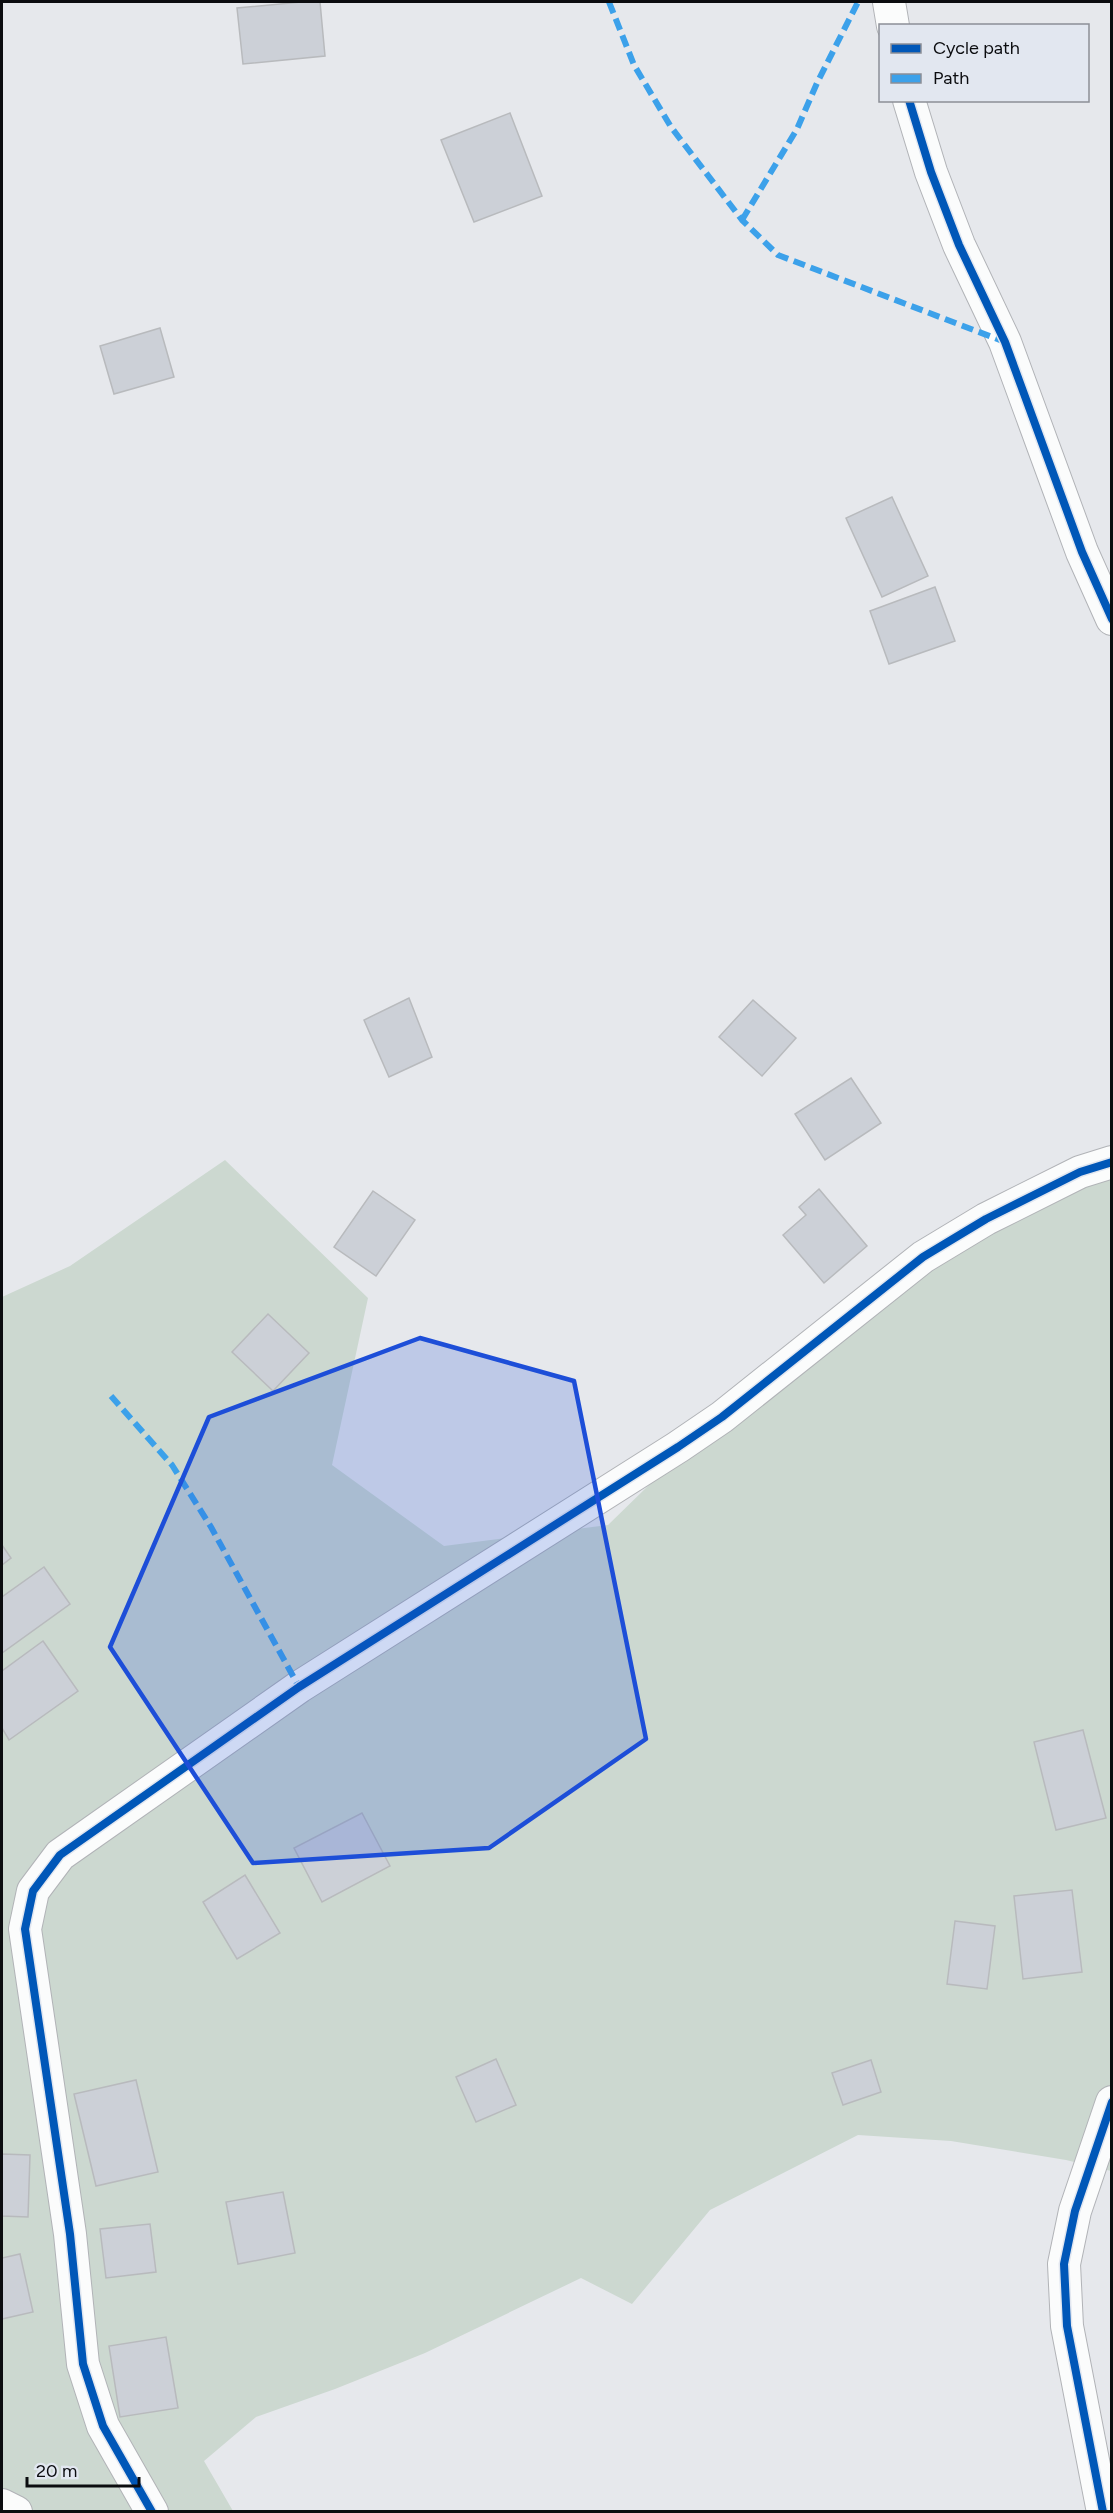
<svg xmlns="http://www.w3.org/2000/svg" width="1113" height="2513" viewBox="0 0 1113 2513" font-family="Figtree,sans-serif">
<style>
.green{fill:#ccd8d0}
.building{fill:#ccd0d7;stroke:#b8babd;stroke-width:1.5}
.lines{fill:none;stroke-linecap:round;stroke-linejoin:round}
.street-casing{stroke:#b1b3b7;stroke-width:34}
.street{stroke:#fbfcfc;stroke-width:32}
.quiet{stroke:#3ca1ea;stroke-width:6;stroke-dasharray:12 6;stroke-linecap:butt}
.cycleway-casing{stroke:#e2e7f0;stroke-width:11}
.cycleway{stroke:#0057b8;stroke-width:8}
.marked{fill:#1d4ed8;fill-opacity:0.2;stroke:#1d4ed8;stroke-width:4.5;stroke-linejoin:round}
</style>
<rect width="100%" height="100%" fill="#e6e8ec"/>
<path class="green" d="M225,1160L368,1298L332,1465L444,1546L608,1525L775,1362L1070,1161L1111,1170V2171L1066,2160L951,2141L858,2135L710,2210L632,2304L581,2278L425,2353L335,2389L256,2417L204,2461L233,2511H2V1297L70,1266Z"/>
<path class="building" d="M301,2H320L325,56L243,64L237,8Z
M510,113L542,196L474,222L441,140Z
M160,328L174,377L114,394L100,346Z
M892,497L928,576L882,597L846,518Z
M935,587L955,641L889,664L870,611Z
M409,998L432,1057L389,1077L364,1020Z
M753,1000L796,1038L762,1076L719,1037Z
M851,1078L881,1123L825,1160L795,1114Z
M819,1189L867,1246L824,1283L783,1235L806,1215L799,1207Z
M373,1191L415,1220L376,1276L334,1247Z
M268,1314L309,1353L273,1391L232,1352Z
M2,1545L11,1558L2,1565Z
M44,1567L70,1604L2,1653V1597Z
M43,1641L78,1691L9,1740L2,1728V1671Z
M1083,1730L1106,1818L1056,1830L1034,1742Z
M362,1813L390,1866L322,1902L294,1848Z
M245,1875L280,1933L237,1959L203,1902Z
M1072,1890L1082,1972L1023,1979L1014,1896Z
M955,1921L995,1926L987,1989L947,1984Z
M496,2059L516,2105L476,2122L456,2077Z
M871,2060L881,2092L843,2105L832,2073Z
M136,2080L158,2172L96,2186L74,2094Z
M2,2154L30,2155L28,2217L2,2216Z
M283,2192L295,2253L238,2264L226,2202Z
M150,2224L156,2272L106,2278L100,2229Z
M20,2254L33,2312L2,2319V2258Z
M166,2337L178,2408L120,2417L109,2346Z"/>
<g class="lines">
<g class="street-casing">
<path id="street" d="M889,2L893,26
M909,100L931,172L959,245L1005,342L1082,552L1112,619
M2,2505L16,2512
M152,2512L103,2426L83,2364L70,2234L25,1929L33,1891L60,1855L299,1687L678,1447L722,1417L923,1257L986,1219L1080,1172L1112,1162
M1103,2512L1067,2326L1064,2264L1075,2211L1112,2102"/>
</g>
<use href="#street" class="street"/>
<path class="quiet" d="M609,2L634,65L671,127L742,220L778,255L1005,342
M742,220L797,129L817,83L858,2
M111,1396L172,1465L211,1527L299,1687"/>
<g class="cycleway-casing">
<path id="cycleway" d="M909,100L931,172L959,245L1005,342L1082,552L1112,619
M152,2512L103,2426L83,2364L70,2234L25,1929L33,1891L60,1855L299,1687L678,1447L722,1417L923,1257L986,1219L1080,1172L1112,1162
M1103,2512L1067,2326L1064,2264L1075,2211L1112,2102"/>
</g>
<use href="#cycleway" class="cycleway"/>
</g>
<path class="marked" d="M420,1338L574,1381L646,1739L489,1848L253,1863L110,1647L209,1417Z"/>
<rect width="1113" height="2513" fill="none" stroke="#0b0c0f" stroke-width="6"/>
<rect x="879" y="24" width="210" height="78" fill="#e2e7f0" stroke="#8c8f96" stroke-width="1.5"/>
<rect x="891" y="44" width="30" height="9" fill="#0057b8" stroke="#8c8f96" stroke-width="1.5"/>
<text x="933" y="54" font-size="18" fill="#0b0c0f">Cycle path</text>
<rect x="891" y="74" width="30" height="9" fill="#3ca1ea" stroke="#8c8f96" stroke-width="1.5"/>
<text x="933" y="84" font-size="18" fill="#0b0c0f">Path</text>
<path d="M27 2477v9h112v-9" fill="none" stroke="#0b0c0f" stroke-width="3"/>
<text x="36" y="2477" font-size="18" fill="#0b0c0f" stroke="#e2e7f0" stroke-width="4.5" paint-order="stroke">20 m</text>
</svg>
